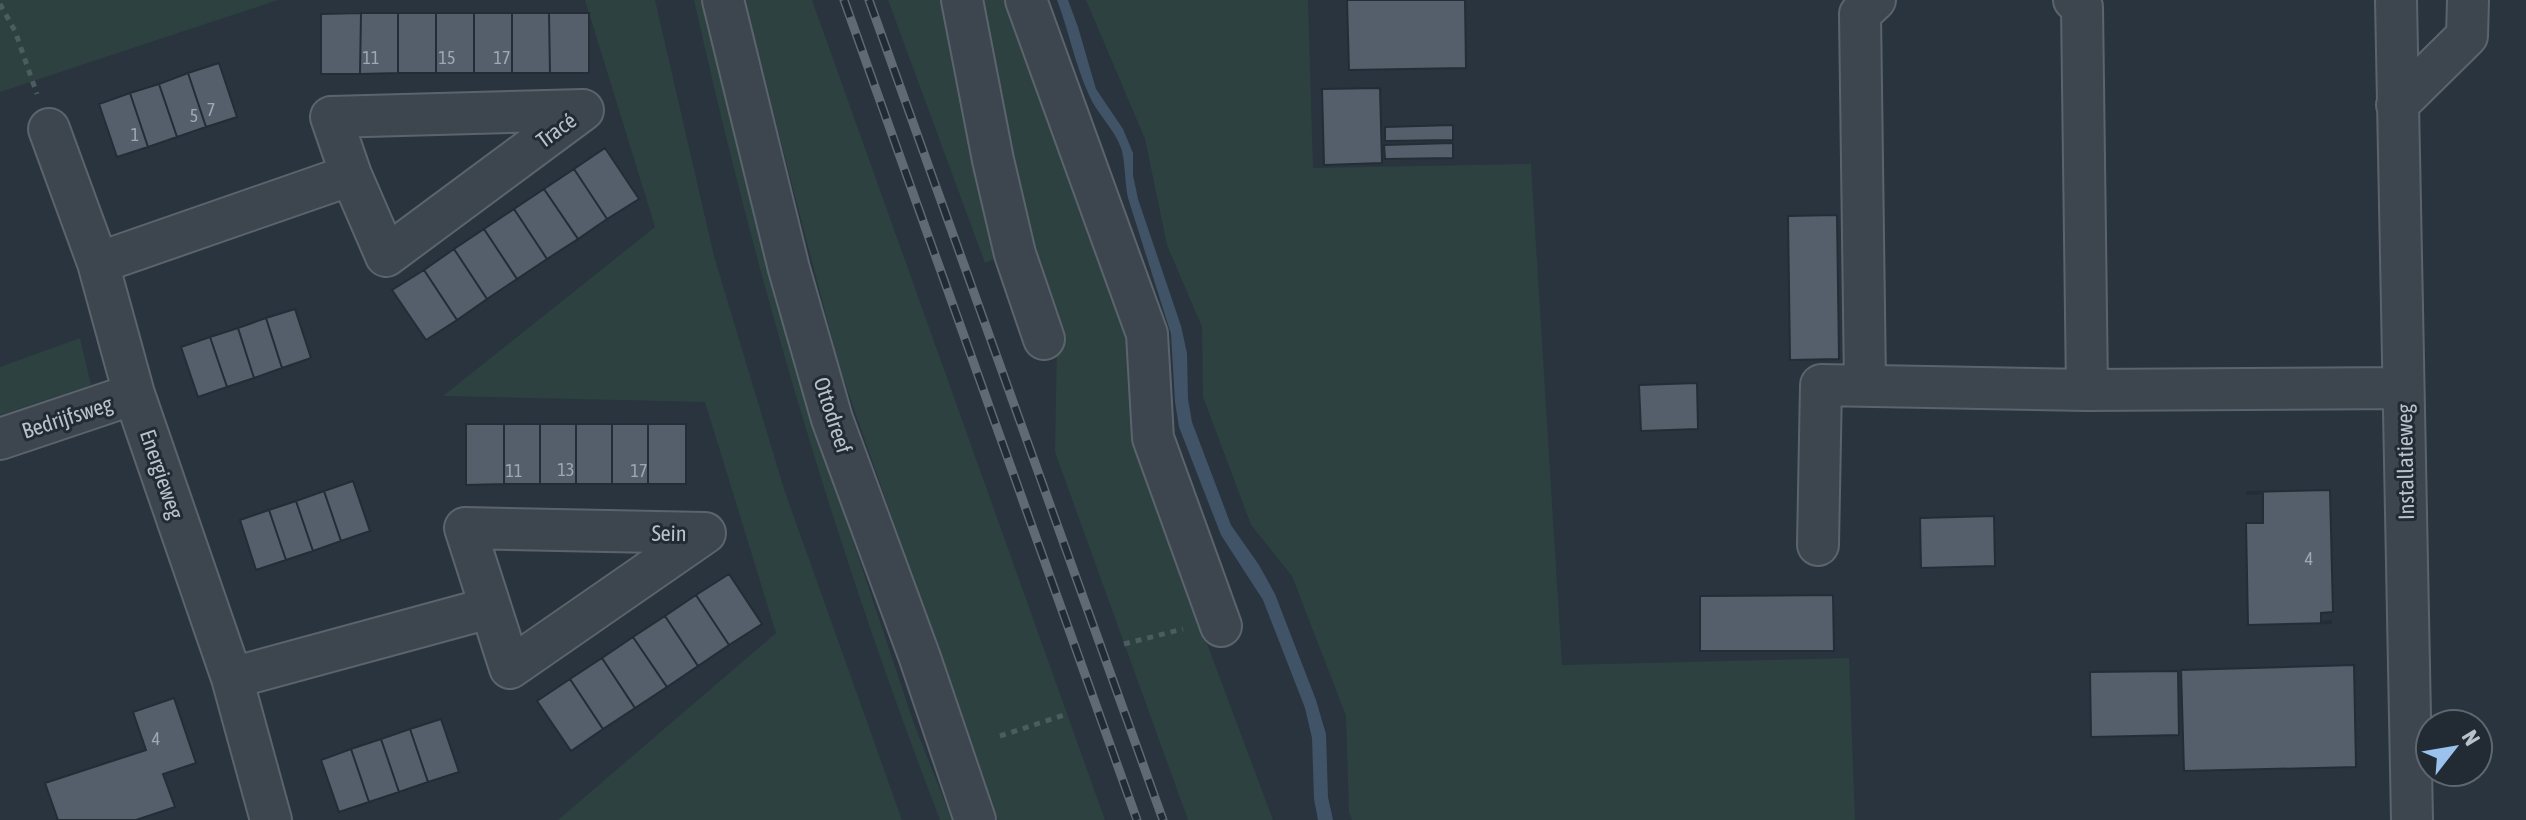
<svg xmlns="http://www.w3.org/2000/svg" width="2526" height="820" viewBox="0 0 2526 820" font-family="'Asap Condensed',sans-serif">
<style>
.green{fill:#2c4140}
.water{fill:#415366}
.building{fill:#555f6c;stroke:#242d36;stroke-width:2}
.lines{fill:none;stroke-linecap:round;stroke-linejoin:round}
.minor-casing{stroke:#5b646c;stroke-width:44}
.path{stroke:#4b5d5e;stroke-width:5;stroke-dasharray:6 6;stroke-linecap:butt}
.minor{stroke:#3d464f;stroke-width:40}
.rail-casing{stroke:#5f6a75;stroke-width:9}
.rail{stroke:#222b34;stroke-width:6;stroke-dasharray:18;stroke-linecap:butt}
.labels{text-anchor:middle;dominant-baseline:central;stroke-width:6;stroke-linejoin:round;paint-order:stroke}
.number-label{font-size:18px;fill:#a0a8b2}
.street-label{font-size:22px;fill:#b9c1c9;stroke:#222b34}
</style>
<rect width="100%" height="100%" fill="#29343e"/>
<path class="green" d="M0,0H278L0,92Z
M585,0H655L714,256L784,489L902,820H558L776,633L705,402L443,396L655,227Z
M694,0H710L807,402L913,721L952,820H940C837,553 756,279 694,0Z
M744,0H812L1105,820H998L840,369Z
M888,0H946L999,257L985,263Z
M977,0H1006L1119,313L1129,348L1140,464L1273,820H1188L1055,452L1057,337L1036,284Z
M1086,0H1308L1313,168L1531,164L1562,665L1849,658L1855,820H1352L1349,812L1346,716L1292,576L1251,525L1203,397L1202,327L1167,245L1145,139Z
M80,338L91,385L0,415V367Z"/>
<path class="water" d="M1057,0H1068L1078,27L1096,89L1123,129L1133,153V175L1138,199L1181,326L1187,353L1188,399L1192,422L1231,525L1259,565L1275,594L1316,700L1326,734L1328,797L1333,820H1318L1314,799L1312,738L1305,708L1263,600L1221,535L1179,427L1175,402L1171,334L1128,198C1125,184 1125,159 1121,148C1114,128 1097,114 1089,95C1075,65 1069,31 1057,0Z"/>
<path class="building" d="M1347,0H1465L1466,68L1349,70Z
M361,13L360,74H321V14Z
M361,13H398V73L360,74Z
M398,13H436V73H398Z
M436,13H474V73H436Z
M474,13H512V73H474Z
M512,13H549L550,73H512Z
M549,13H589V73H550Z
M219,63L237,117L206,127L188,73Z
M188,73L206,127L177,137L159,84Z
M159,84L177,137L148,147L130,93Z
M1380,88L1382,163L1324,165L1322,89Z
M130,93L148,147L117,157L99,104Z
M1453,125V140L1385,141V127Z
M1453,143V158L1385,159L1384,145Z
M605,148L639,199L607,219L574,169Z
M574,169L607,219L578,239L544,189Z
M544,189L578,239L547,259L514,209Z
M514,209L547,259L517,279L484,229Z
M1837,215L1839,359L1790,360L1788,216Z
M484,229L517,279L487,299L454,249Z
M454,249L487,299L457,320L424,270Z
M424,270L457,320L426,340L392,290Z
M295,309L311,358L282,368L266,318Z
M266,318L282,368L254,378L238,328Z
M238,328L254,378L227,387L210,337Z
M210,337L227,387L198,397L181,347Z
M1697,383L1698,429L1641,431L1639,385Z
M466,424H504V484L466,485Z
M504,424H540V484H504Z
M540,424H576V484H540Z
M576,424H612V484H576Z
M612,424H648V484H612Z
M648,424H686V484H648Z
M353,481L370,531L341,541L324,491Z
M2330,490L2333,612L2321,613V622L2331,621V623L2248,625L2246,523H2263V493L2247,494L2248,492Z
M324,491L341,541L313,551L296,501Z
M296,501L313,551L286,560L269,510Z
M269,510L286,560L256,570L240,520Z
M1994,516L1995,566L1921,568L1920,518Z
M729,574L762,624L729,645L696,595Z
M696,595L729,645L698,666L665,616Z
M1833,595L1834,651H1700V596Z
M665,616L698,666L667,687L633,637Z
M633,637L667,687L635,708L602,658Z
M602,658L635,708L603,729L570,679Z
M2354,665L2356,767L2184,771L2181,670Z
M2178,671L2179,735L2091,737L2090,672Z
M570,679L603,729L571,751L537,701Z
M174,698L196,763L163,774L175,807L136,820H58L45,783L146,750L133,712Z
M441,719L459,772L428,782L410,729Z
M410,729L428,782L399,792L381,739Z
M381,739L399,792L369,802L351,749Z
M351,749L369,802L339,812L321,760Z"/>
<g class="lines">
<g class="minor-casing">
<path id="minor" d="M723,0L789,269L832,419L920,658L975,820
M962,0L993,160L1015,254L1044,339
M1026,0L1147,334L1153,438L1221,626
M2074,0L2082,7L2087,390
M2396,0L2412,820
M2397,105L2467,36L2468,0
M583,110L386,256L351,175L331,117Z
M49,129L98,263L134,394L232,678L271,820
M98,263L351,175
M1865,384L1860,14L1875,0
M0,439L134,394
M465,528L705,533L510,668Z
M1818,545L1821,385L2087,390L2403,388
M232,678L489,608"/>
</g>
<path class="path" d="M0,4L15,31L37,94
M1124,644L1183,629
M1000,736L1067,714"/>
<use href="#minor" class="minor"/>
<g class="rail-casing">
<path id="rail" d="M844,0L1137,820
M869,0L1163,820"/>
</g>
<use href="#rail" class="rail"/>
</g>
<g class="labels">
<g class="number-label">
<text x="371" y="57">11</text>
<text x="447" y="57">15</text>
<text x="502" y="57">17</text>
<text x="211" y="109">7</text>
<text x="194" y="115">5</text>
<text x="135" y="134">1</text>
<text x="566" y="469">13</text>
<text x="514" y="470">11</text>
<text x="639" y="470">17</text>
<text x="2309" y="558">4</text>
<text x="156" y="738">4</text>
</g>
<g class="street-label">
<text transform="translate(556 130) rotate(-36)">Tracé</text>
<text transform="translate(833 415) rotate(72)">Ottodreef</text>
<text transform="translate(67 417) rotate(-18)">Bedrijfsweg</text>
<text transform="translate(2405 462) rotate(-91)">Installatieweg</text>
<text transform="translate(162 474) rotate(71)">Energieweg</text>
<text transform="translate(669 533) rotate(1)">Sein</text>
</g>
</g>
<g transform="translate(2454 748) rotate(59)"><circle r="38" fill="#222b34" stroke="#5e6770" stroke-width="2"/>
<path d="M0-6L14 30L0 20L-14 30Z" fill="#9bc1ed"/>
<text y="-12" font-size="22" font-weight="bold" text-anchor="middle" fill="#b9c1c9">N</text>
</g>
</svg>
